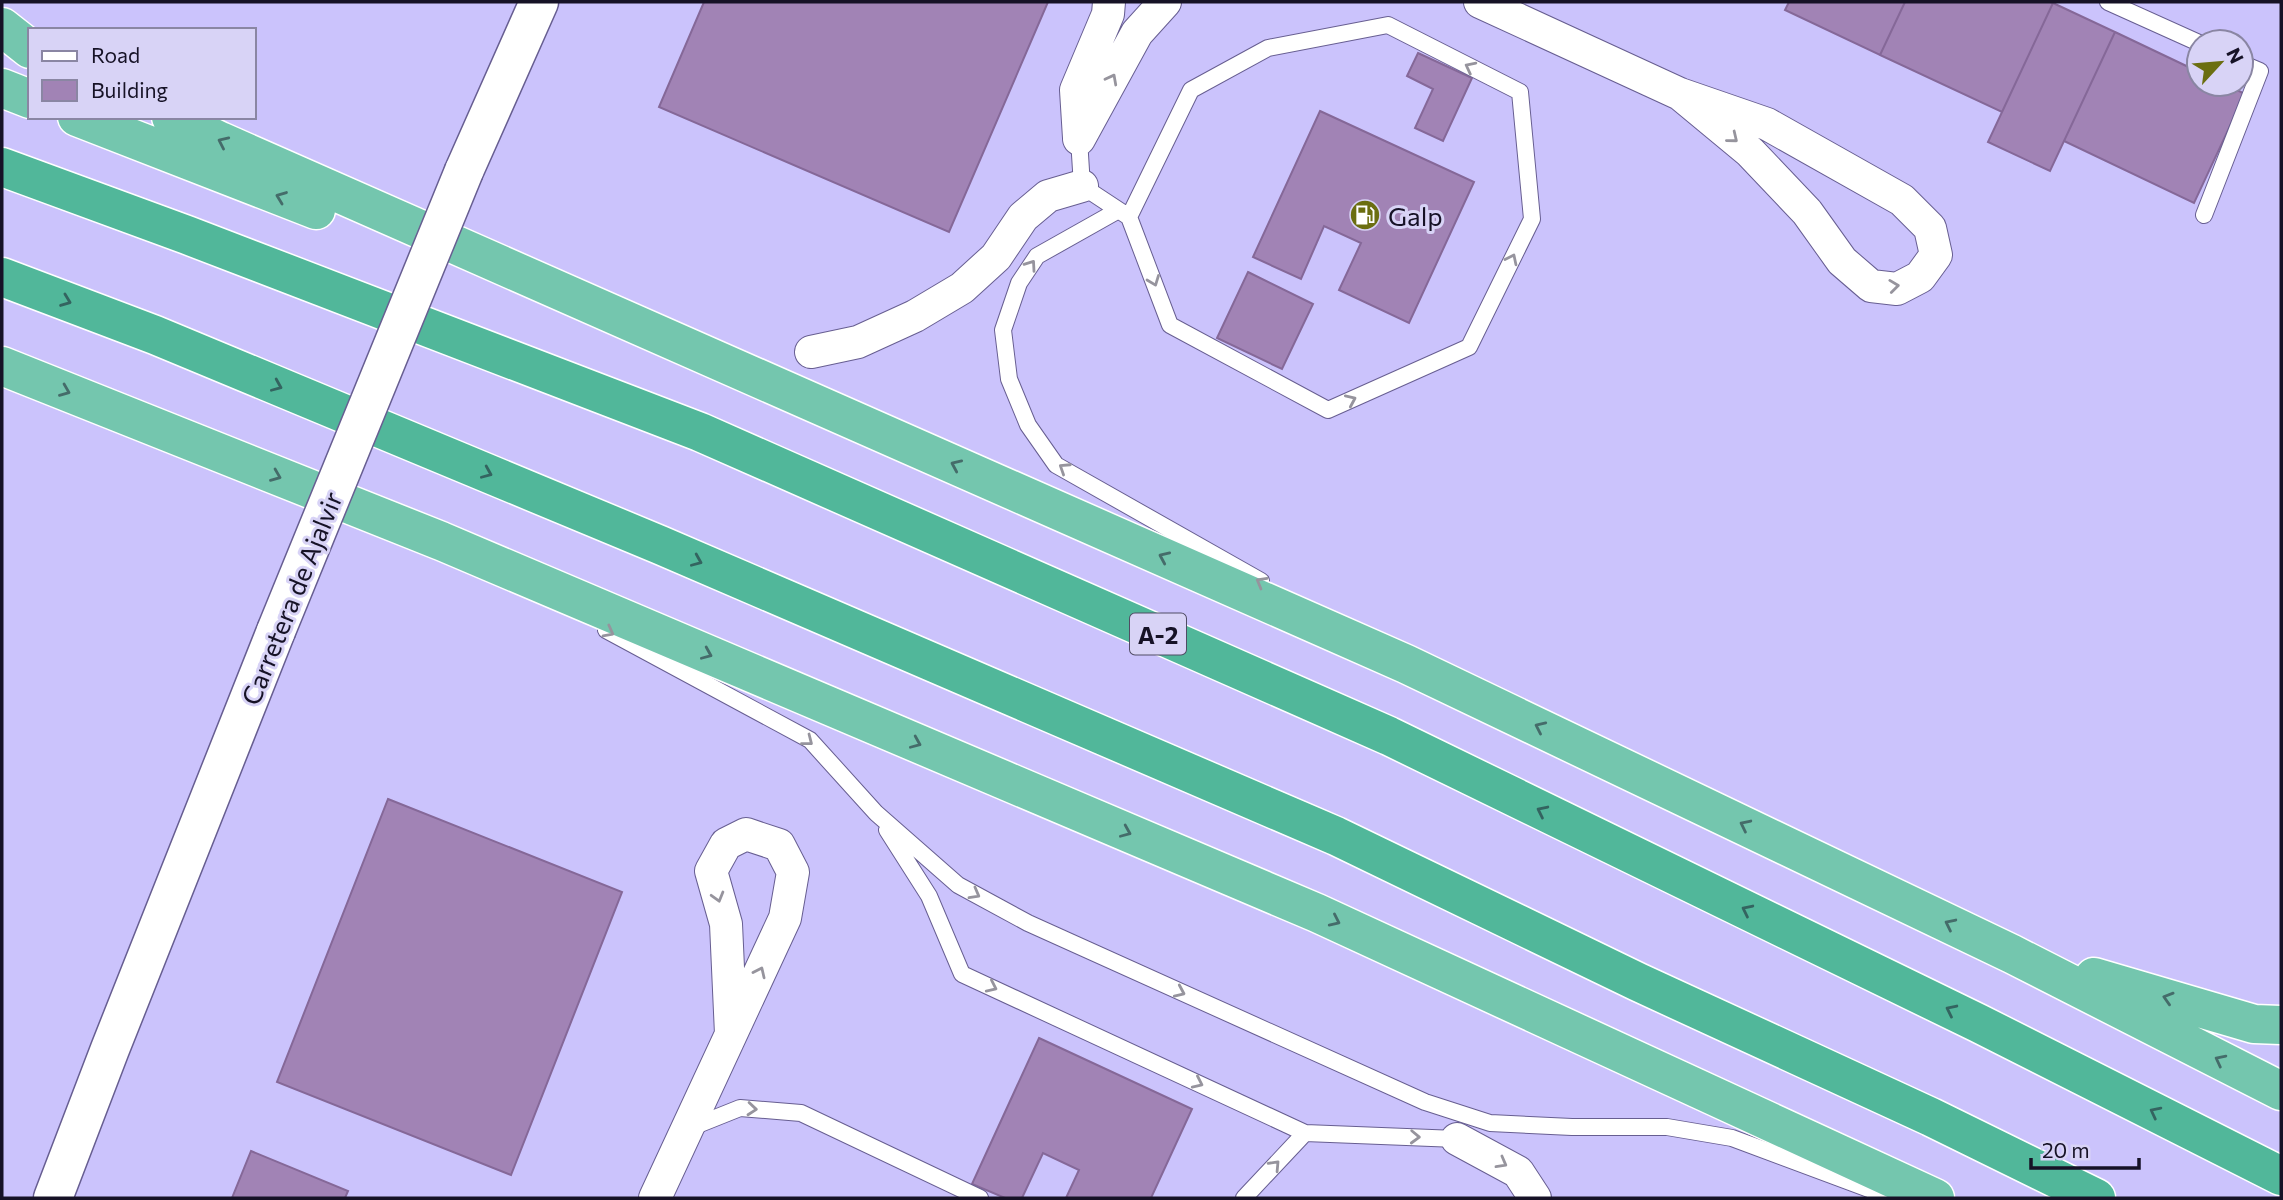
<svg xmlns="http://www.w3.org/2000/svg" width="2283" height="1200" viewBox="0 0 2283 1200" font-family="Commissioner,sans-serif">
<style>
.building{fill:#a183b5;stroke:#856898;stroke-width:2}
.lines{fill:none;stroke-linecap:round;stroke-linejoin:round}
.service-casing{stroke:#675e91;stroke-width:18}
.minor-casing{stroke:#675e91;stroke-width:34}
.tertiary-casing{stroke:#675e91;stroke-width:41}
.trunk-casing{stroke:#fff;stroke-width:41}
.motorway-casing{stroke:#fff;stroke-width:41}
.service{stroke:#fff;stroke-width:16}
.minor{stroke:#fff;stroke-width:32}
.tertiary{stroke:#fff;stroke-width:38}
.trunk{stroke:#74c6ae;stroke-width:38}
.motorway{stroke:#51b79a;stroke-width:38}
.tertiary-bridge-casing{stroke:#675e91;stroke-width:41;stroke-linecap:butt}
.tertiary-bridge{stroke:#fff;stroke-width:38}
.oneway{stroke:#96949d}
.oneway2{stroke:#456c6a}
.oneway3{stroke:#346460}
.labels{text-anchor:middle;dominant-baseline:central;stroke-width:6;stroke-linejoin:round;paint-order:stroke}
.shield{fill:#d8d3f6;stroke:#504c64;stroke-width:2}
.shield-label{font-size:24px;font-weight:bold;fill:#161226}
.poi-label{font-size:26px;fill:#161226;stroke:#d8d3f6;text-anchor:start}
.street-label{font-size:26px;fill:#161226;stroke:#d8d3f6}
</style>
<rect width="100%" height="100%" fill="#cbc3fc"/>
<path class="building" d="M704,2H1048L949,232L659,107Z
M1789,2H1905L1880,55L1785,10Z
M1905,2H2050L2053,3L2002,112L1880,55Z
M2053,3L2115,32L2050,171L1988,142Z
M2115,32L2199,72V84H2225L2245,94L2194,203L2064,141Z
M1418,53L1472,78L1443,141L1415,128L1433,89L1407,76Z
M1320,111L1474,182L1409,323L1339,290L1361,243L1324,226L1301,279L1253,257Z
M1248,272L1313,304L1282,369L1217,338Z
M388,799L622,892L511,1175L277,1082Z
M1039,1038L1192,1109L1151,1198H1066L1079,1170L1043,1153L1022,1198H1005L972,1184Z
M251,1151L348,1191L345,1198H232Z"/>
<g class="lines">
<g class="service-casing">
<path id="service" d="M2108,2L2199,43
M1079,139L1082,186L1129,217L1170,325L1328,410L1469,347L1532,219L1520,92L1388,25L1268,48L1191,90L1129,217
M1117,211L1037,256L1019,283L1003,330L1009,379L1028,425L1056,465L1261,581
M2204,215L2260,71L2241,63
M606,630L810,740L876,813L958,885L1028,923L1425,1102L1490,1123L1572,1127H1667L1732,1138L1893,1198
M887,830L929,896L962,974L1305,1133L1457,1139L1462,1136
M690,1128L740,1108L801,1113L980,1198
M1244,1198L1305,1133"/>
</g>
<g class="minor-casing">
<path id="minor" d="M1480,2L1680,94L1767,124L1902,200L1930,228L1936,255L1920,277L1897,289L1871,286L1842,261L1807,212L1750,152L1680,94
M1079,138L1076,90L1108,14L1109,2
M1079,139L1137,33L1165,2
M811,352L858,342L915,316L962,288L996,257L1023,217L1048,196L1082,186
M1457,1139L1518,1172L1535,1198
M655,1198L785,918L793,872L779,845L746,834L726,844L711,871L726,924L731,1034"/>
</g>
<g class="tertiary-casing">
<path id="tertiary" d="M464,171L539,2
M53,1198L110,1049L276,631"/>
</g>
<g class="trunk-casing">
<path id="trunk" d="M2,27L30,49
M2,88L30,99
M77,117L316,210
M171,117L220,141L1406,664L2012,954L2281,1091
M2,366L441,541L1317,913L1935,1198
M2094,977L2254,1024L2281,1025"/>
</g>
<g class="motorway-casing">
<path id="motorway" d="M2,167L187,235L700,432L1389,736L1978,1023L2281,1176
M2,277L155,335L660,545L1336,836L1638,982L1931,1117L2096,1198"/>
</g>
<use href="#service" class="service"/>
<use href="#minor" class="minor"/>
<use href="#tertiary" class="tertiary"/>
<use href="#trunk" class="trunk"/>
<use href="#motorway" class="motorway"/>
<g class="tertiary-bridge-casing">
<path id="tertiary-bridge" d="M276,631L464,171"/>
</g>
<use href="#tertiary-bridge" class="tertiary-bridge"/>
</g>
<defs><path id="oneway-chevron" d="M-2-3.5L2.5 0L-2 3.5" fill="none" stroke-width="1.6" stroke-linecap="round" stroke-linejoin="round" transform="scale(1.75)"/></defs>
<g class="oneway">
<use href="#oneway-chevron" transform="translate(1470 67) rotate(-153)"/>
<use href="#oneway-chevron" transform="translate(1112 79) rotate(-62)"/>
<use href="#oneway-chevron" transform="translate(1733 138) rotate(39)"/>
<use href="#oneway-chevron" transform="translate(1512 259) rotate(-64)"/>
<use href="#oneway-chevron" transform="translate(1031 265) rotate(-55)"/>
<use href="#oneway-chevron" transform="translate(1154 281) rotate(69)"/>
<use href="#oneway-chevron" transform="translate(1894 286) rotate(-7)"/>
<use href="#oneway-chevron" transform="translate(1351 400) rotate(-24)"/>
<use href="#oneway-chevron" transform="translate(1064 468) rotate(-147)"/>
<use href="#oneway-chevron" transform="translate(1261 582) rotate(-150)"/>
<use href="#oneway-chevron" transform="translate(609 632) rotate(28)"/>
<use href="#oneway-chevron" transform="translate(808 741) rotate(38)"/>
<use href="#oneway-chevron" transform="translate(975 894) rotate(29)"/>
<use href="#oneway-chevron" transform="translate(718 897) rotate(74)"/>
<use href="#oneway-chevron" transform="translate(760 972) rotate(-65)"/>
<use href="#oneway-chevron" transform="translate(992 987) rotate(25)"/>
<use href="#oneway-chevron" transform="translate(1180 992) rotate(24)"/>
<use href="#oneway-chevron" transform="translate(1198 1083) rotate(25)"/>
<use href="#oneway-chevron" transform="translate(752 1109) rotate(5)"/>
<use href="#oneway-chevron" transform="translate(1415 1137) rotate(2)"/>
<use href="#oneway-chevron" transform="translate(1502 1163) rotate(29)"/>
<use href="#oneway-chevron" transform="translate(1275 1165) rotate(-47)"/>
</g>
<g class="oneway2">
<use href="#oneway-chevron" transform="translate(223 142) rotate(-155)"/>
<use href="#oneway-chevron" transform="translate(281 197) rotate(-159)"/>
<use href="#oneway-chevron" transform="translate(65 391) rotate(22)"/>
<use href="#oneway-chevron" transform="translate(956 465) rotate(-156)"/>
<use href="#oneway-chevron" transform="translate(276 476) rotate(22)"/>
<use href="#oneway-chevron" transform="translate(1164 557) rotate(-156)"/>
<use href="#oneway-chevron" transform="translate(707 654) rotate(23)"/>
<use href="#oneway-chevron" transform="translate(1540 727) rotate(-155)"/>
<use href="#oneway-chevron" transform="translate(916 743) rotate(23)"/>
<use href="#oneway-chevron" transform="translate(1745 825) rotate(-154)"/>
<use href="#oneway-chevron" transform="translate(1126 832) rotate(23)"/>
<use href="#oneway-chevron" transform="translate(1335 921) rotate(25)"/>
<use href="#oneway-chevron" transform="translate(1950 924) rotate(-154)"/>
<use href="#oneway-chevron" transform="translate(2168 998) rotate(-163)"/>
<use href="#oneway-chevron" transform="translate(2220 1060) rotate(-153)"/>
</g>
<g class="oneway3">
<use href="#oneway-chevron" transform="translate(66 301) rotate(21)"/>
<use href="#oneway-chevron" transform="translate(277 386) rotate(23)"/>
<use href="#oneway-chevron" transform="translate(487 473) rotate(23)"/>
<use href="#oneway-chevron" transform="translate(697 561) rotate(23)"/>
<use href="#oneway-chevron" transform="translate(1542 811) rotate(-154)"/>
<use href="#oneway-chevron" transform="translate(1747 910) rotate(-154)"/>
<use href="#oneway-chevron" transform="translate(1951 1010) rotate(-154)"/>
<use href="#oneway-chevron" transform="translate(2155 1112) rotate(-153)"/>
</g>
<defs>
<g id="fuel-disc" transform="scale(1.575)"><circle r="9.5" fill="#6b6e11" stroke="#d8d3f6"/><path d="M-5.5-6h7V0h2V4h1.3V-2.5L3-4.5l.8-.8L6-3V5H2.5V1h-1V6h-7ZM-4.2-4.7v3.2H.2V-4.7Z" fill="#fff"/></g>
</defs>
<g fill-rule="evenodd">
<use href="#fuel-disc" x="1365" y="215"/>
</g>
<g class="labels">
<rect class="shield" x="1130" y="613.5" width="56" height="41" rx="5"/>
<g class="shield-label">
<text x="1158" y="634">A-2</text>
</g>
<g class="poi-label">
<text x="1388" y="215">Galp</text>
</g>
<g class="street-label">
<text transform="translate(291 598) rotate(-68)">Carretera de Ajalvir</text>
</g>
</g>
<rect width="2283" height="1200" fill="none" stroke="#161226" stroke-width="7"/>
<rect x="28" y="28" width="228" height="91" fill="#d8d3f6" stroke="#8a86a3" stroke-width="2"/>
<rect x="42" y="51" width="35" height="10" fill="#ffffff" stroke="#8a86a3" stroke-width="2"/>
<text x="91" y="63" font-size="21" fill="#161226">Road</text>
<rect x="42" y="80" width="35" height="21" fill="#a183b5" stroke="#8a86a3" stroke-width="2"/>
<text x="91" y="98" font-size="21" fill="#161226">Building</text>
<g transform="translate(2220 63) rotate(64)"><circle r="33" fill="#d8d3f6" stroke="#8a86a3" stroke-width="2"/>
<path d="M0-5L12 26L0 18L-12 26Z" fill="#6b6e11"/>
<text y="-10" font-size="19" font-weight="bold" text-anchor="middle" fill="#161226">N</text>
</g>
<path d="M2031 1158v10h108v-10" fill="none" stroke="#161226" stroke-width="3.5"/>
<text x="2042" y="1158" font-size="21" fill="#161226" stroke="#d8d3f6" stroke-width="5" paint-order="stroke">20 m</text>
</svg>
